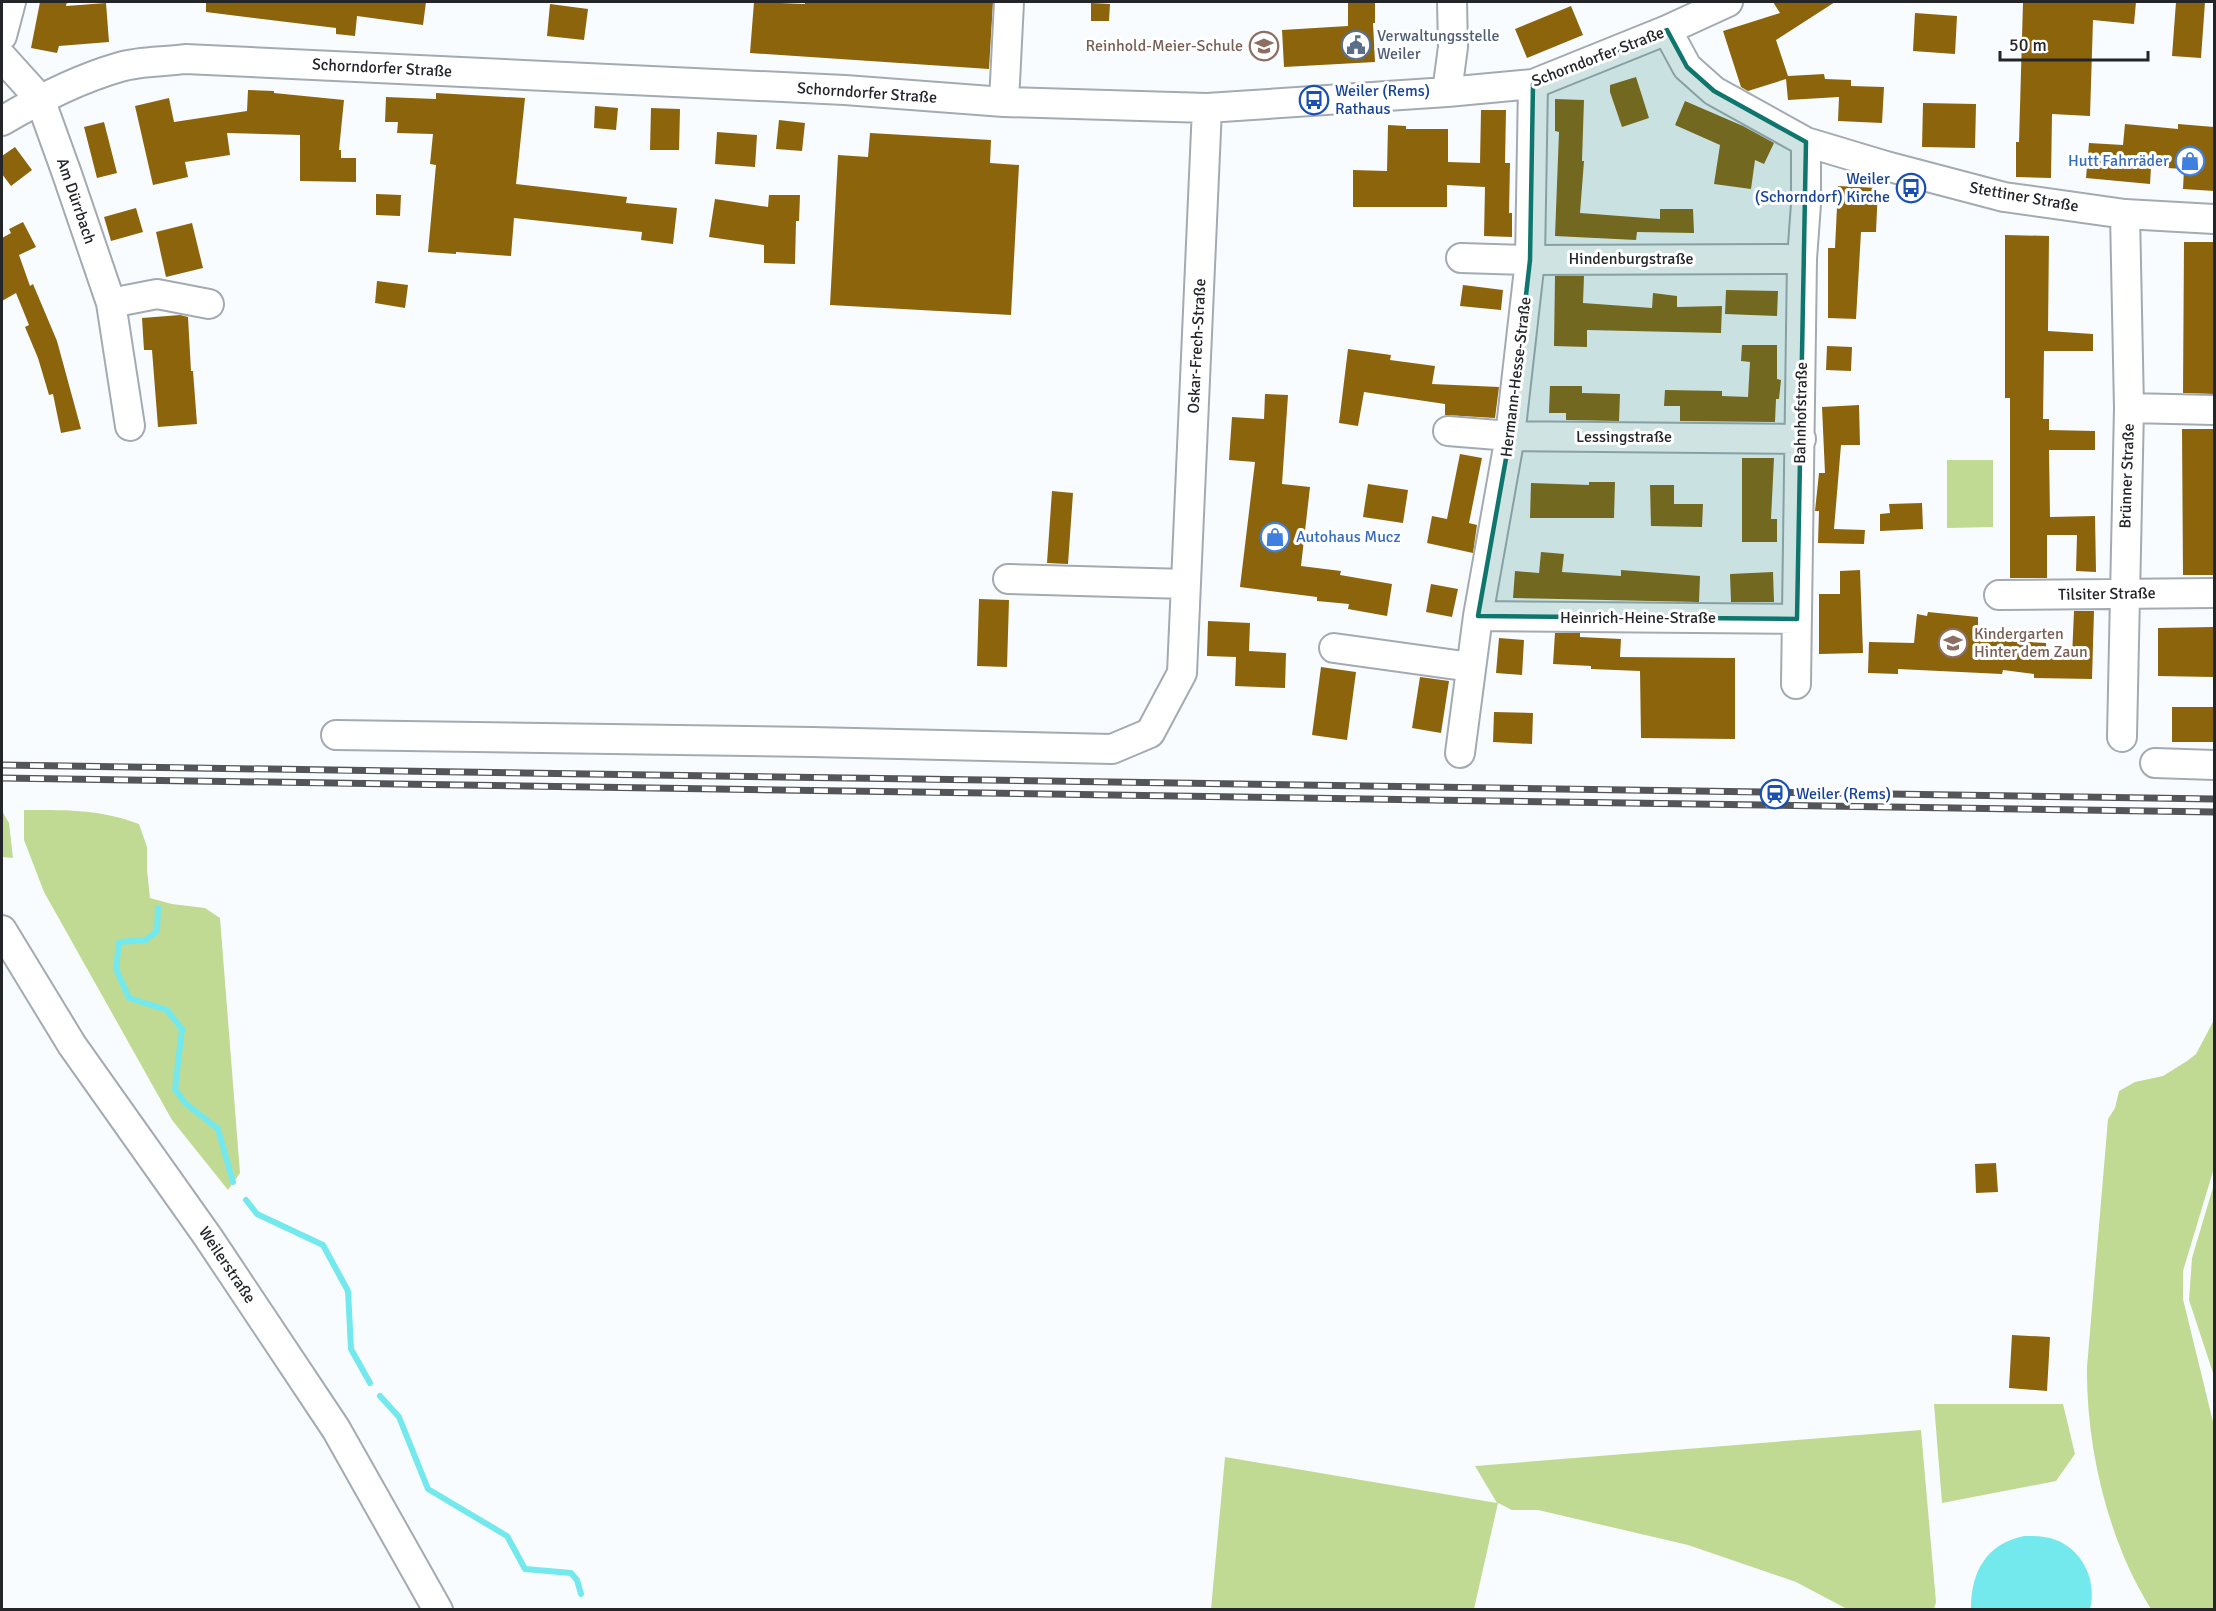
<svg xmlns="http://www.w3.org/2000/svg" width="2216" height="1611" viewBox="0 0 2216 1611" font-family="Signika,sans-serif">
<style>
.green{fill:#c1da93}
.water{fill:#73e8ed}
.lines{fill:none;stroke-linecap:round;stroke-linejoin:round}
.stream{stroke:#73e8ed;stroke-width:6}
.building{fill:#8c640c}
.minor-casing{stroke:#a4aab2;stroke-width:32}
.minor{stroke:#fff;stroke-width:28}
.rail-casing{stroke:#535558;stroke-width:7}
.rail{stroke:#fff;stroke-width:4.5;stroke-dasharray:14;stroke-linecap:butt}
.marked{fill:#0f766e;fill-opacity:0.2;stroke:#0f766e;stroke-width:4.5;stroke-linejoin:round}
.labels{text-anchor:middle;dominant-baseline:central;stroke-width:6;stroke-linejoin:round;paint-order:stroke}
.service-label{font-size:16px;fill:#4e5e75;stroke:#fff;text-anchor:start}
.education-label{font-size:16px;fill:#785e54;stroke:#fff;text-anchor:end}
.street-label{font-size:16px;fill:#232528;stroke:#fff}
.transit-label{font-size:16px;fill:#164399;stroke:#fff;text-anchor:start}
.shop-label{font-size:16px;fill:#366cbe;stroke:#fff;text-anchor:end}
</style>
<rect width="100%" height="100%" fill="#f9fcff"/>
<path class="green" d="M1947,460H1993V527L1947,528Z
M24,810C66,810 99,809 139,824L147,847V870L150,898L172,904L205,908L220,918L240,1173L228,1190L172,1120L44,892L24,840Z
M2,811L9,823L13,858L2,857Z
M2214,1020V1168L2183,1271V1299L2214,1426V1609H2151C2108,1541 2086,1447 2087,1367L2108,1119L2115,1108L2119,1091L2135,1082L2163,1076L2187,1061L2196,1054Z
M2214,1184V1376L2189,1300L2192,1258Z
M1934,1404H2063L2075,1454L2056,1481L1942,1503Z
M1921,1430L1936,1602L1934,1609H1847L1796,1582L1688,1545L1538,1510H1512L1498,1503L1474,1609H1211L1225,1457L1497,1503L1475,1466Z"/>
<path class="water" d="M2024,1536C2035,1536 2046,1536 2056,1540C2084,1551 2097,1582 2090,1609H1971C1971,1572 1986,1544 2024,1536Z"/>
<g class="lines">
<path class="stream" d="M158,908L157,931L146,940L119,942L116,969L129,998L167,1010L182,1029L175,1089L185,1103L218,1129L233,1182
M246,1200L257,1214L323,1245L348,1291L351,1349L370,1383
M380,1396L399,1417L428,1489L507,1536L525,1569L571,1573L577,1580L581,1594"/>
</g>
<path class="building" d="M40,2H67L66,6L106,3L109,42L59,46L57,53L31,48Z
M206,2H426L423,25L357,16L355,36L336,34V28L206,12Z
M754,2L805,4V2H993L989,69L750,53Z
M1348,2H1375V23H1373L1375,62L1284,67L1282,30L1348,26Z
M1773,2H1835L1776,40L1788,76L1824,74L1825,79L1851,80V86L1884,87L1882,123L1838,121L1839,97L1788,100L1786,79L1748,91L1741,87L1723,31L1780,13Z
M2023,2H2136L2134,24L2093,20L2090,116L2052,114L2051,178L2016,177V142H2019Z
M2176,2H2205L2201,58L2172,56Z
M1091,3L1110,4L1109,21H1091Z
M550,4L588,9L584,40L547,36Z
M1571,6L1583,35L1527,58L1515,29Z
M1915,13L1957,16L1955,54L1913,51Z
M1636,77L1649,118L1622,127L1610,92V85Z
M248,90L274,91V93L344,100L339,150H341V158H356V182L300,181V135L227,133L230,155L185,162L188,177L153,185L135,106L169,98L174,122L247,111Z
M436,93L525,98L516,184L627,197L626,203L677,208L673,244L641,240L642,232L514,218L511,256L456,252V254L428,252L436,165L430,164L433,134L397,133L398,122H385L386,97L436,99Z
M1555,99L1584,100L1582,161H1584L1580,213L1660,219V209H1693L1694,233L1637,232L1636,240L1555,236L1559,132L1555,131Z
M1685,101L1743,126L1774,143L1764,164L1755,160L1751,189L1714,184L1720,145L1675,125Z
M1923,103L1976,104L1975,148L1922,147Z
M595,106L618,108L616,130L594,128Z
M651,108L680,109L679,150H650Z
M1481,110H1506L1505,163H1510L1509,213H1512V237L1484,236L1485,187L1447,185V207H1353V170L1387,171L1388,125L1406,126V129H1448V162L1480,163Z
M779,120L805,123L802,151L776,149Z
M104,122L117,173L97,178L84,127Z
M2125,124L2178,129V124L2214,127V191L2183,189L2184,169L2151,167L2150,184L2086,178L2089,143L2123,145Z
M717,132L757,135L755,167L715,164Z
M870,133L991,140L990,163L1019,165L1011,315L830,305L838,155L868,157Z
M15,147L32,170L11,186L2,174V156Z
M1838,186L1878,188L1876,232H1861L1856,319L1828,318V248H1835Z
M376,194L401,195L400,216L376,215Z
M769,195H800L799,221H796L795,264L764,263V245L709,237L715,199L768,207Z
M136,208L143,232L111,241L104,217Z
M23,222L36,247L19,255L30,286L33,284L57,341L81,429L61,433L53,394L49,395L38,358L25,327L29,325L16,293L2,301V238L11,233L9,229Z
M192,223L203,268L166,277L156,232Z
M2005,235L2049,236L2048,331L2093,334V351H2044L2043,419H2049V430L2095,431V450H2049L2050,517L2095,516L2096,572L2076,571L2077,535H2047V578H2010V398H2005Z
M2184,242H2214V394L2183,393Z
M1555,276H1584L1583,303L1652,308L1653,293L1677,296V307L1722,306L1721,333L1587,330V347L1554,346Z
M377,281L408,285L405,308L375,303Z
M1463,285L1503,290L1501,310L1460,306Z
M1726,290L1778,291L1777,316L1725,314Z
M180,315L188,317L191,371H193L197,424L158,427L152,350H144L142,318Z
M1742,345H1777V379L1781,380L1779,399H1776L1775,422L1680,421V406H1664L1665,390L1722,391V396L1748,397L1750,362L1741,361Z
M1827,346L1852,347L1851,371L1826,370Z
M1348,349L1391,355L1390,360L1435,366L1432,384L1499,387L1495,418L1445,415V404L1364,392L1358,426L1339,423Z
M1550,386H1582V393L1620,394L1619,421L1566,420V413H1549Z
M1265,394L1288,395L1282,484L1310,487L1301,566L1341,571L1340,575L1392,584L1387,616L1348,609L1349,604L1317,601V597L1240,587L1255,462L1229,460L1232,417L1264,419Z
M1859,405L1860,445H1841L1834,529L1865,530L1864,544L1818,543L1819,511H1815L1819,473H1825L1822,407Z
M2182,429H2214V575H2183Z
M1460,454L1482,458L1469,523L1477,525L1473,553L1427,543L1432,516L1447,519Z
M1742,458H1774L1771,519H1777V542H1742Z
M1589,482H1615L1614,518H1530L1531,483L1589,485Z
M1368,484L1408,490L1403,523L1363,517Z
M1650,485H1674V504H1703L1702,527L1651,526Z
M1052,491L1073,493L1068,564L1047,563Z
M1922,503L1923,529L1880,531V514L1890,513L1889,504Z
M1541,552L1564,554L1562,572L1621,576V570L1700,576L1699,602L1513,598L1515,571L1539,573Z
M1860,570L1863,653L1819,654V594H1840V571Z
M1773,572L1774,602H1731L1730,574Z
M1431,584L1458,589L1452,617L1426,612Z
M979,599L1009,600L1007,667L977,666Z
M2074,611H2094L2092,679L2034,678V674L2003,670L2002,674L1898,669V674L1868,673L1869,642L1914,643L1917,614L1927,616L1928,612L1978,617V639L2046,643V657H2072Z
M1208,621L1250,623L1249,651L1286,653L1285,688L1235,686L1236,657L1207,656Z
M2213,627V677L2158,676V628Z
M1555,633H1580V637L1621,639L1620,657L1735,658V739L1641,738L1640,671L1591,669V666L1553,664Z
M1499,638L1524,640L1522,675L1496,673Z
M1321,667L1356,672L1347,740L1312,735Z
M1420,677L1449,681L1441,733L1412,728Z
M2172,707H2214V742H2172Z
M1494,712L1533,713L1532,744L1493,742Z
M1996,1163L1998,1192L1976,1193L1975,1164Z
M2012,1335L2050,1337L2047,1391L2009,1388Z"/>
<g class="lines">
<g class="minor-casing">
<path id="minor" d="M1667,30L1687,67L1714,91L1806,142L1886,166L2004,197L2125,214L2214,219
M2,36L11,2
M2,57L40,99L67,174L111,303L130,426
M1447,92L1453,47L1452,2
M1004,102L1009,2
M2,121C39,99 78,79 120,67C140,61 164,62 185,59L845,90L1004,102L1207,108L1447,92L1533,84L1667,30L1728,2
M1461,258L1530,260L1802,259
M111,303L157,294L209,304
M2129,408L2214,410
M1448,431L1510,436L1801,439
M1008,579L1186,584
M1999,595L2214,593
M1478,616L1797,619
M1334,648L1471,667
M1796,684L1802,259L1806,204V142
M336,735L812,742L1112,749L1150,733L1182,673L1207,108
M2122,737L2129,408L2125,214
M1460,753L1478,616L1510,436L1530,260L1533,84
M2155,763L2214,765
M2,930L72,1045L208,1237L336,1429L438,1610"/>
</g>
<use href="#minor" class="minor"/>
<g class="rail-casing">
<path id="rail" d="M2,765L2214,799
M2,778L2214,812"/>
</g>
<use href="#rail" class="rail"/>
</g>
<path class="marked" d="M1667,30L1687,67L1714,91L1806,142L1797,619L1478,616L1510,436L1530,260L1533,84Z"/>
<defs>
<g id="civic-ring" transform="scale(1.5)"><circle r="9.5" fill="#fff" stroke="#5c6f8a" stroke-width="1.5"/><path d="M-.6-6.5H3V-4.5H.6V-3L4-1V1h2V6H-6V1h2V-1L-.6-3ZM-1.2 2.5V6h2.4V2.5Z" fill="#5c6f8a"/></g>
<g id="school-ring" transform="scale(1.5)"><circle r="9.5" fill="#fff" stroke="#8d6e63" stroke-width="1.5"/><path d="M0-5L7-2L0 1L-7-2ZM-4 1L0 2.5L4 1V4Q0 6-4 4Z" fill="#8d6e63"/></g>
<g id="bus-ring" transform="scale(1.5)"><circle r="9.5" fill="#fff" stroke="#1a4fb4" stroke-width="1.5"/><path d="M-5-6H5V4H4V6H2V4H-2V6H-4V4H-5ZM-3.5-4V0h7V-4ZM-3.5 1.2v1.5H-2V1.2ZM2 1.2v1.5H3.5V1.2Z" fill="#1a4fb4"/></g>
<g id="shop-ring" transform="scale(1.5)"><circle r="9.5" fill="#fff" stroke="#3f7fe0" stroke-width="1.5"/><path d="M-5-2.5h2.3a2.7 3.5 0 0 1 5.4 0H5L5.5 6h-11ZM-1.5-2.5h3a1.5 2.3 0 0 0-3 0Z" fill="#3f7fe0"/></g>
<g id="station-ring" transform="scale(1.5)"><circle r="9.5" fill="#fff" stroke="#1a4fb4" stroke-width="1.5"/><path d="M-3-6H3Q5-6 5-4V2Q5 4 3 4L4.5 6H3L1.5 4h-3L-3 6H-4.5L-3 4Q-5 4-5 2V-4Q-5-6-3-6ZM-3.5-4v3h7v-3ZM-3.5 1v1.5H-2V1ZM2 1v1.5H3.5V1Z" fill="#1a4fb4"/></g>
</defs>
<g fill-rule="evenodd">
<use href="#civic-ring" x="1356" y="45"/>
<use href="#school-ring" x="1264" y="46"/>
<use href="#bus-ring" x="1314" y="100"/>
<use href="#shop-ring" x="2190" y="161"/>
<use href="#bus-ring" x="1911" y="188"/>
<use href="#shop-ring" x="1275" y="537"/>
<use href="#school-ring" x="1953" y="643"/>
<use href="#station-ring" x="1775" y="794"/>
</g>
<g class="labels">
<g class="service-label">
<text x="1377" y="36">Verwaltungsstelle<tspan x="1377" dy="18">Weiler</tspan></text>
</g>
<g class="education-label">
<text x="1243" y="46">Reinhold-Meier-Schule</text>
<text x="1974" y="634" text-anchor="start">Kindergarten<tspan x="1974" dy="18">Hinter dem Zaun</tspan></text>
</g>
<g class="street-label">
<text transform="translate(1598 57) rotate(-21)">Schorndorfer Straße</text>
<text transform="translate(382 68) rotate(3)">Schorndorfer Straße</text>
<text transform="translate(867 93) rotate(4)">Schorndorfer Straße</text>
<text transform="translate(2024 197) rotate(10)">Stettiner Straße</text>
<text transform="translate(76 201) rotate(71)">Am Dürrbach</text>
<text x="1631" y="259">Hindenburgstraße</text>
<text transform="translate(1197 346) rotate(-87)">Oskar-Frech-Straße</text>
<text transform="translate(1516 377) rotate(-83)">Hermann-Hesse-Straße</text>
<text transform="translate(1801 413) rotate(-89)">Bahnhofstraße</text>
<text x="1624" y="437">Lessingstraße</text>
<text transform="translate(2127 476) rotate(-88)">Brünner Straße</text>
<text transform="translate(2107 594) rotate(-1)">Tilsiter Straße</text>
<text x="1638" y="618">Heinrich-Heine-Straße</text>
<text transform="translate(227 1265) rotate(56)">Weilerstraße</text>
</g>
<g class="transit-label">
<text x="1335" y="91">Weiler (Rems)<tspan x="1335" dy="18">Rathaus</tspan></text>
<text x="1890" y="179" text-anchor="end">Weiler<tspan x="1890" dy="18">(Schorndorf) Kirche</tspan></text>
<text x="1796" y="794">Weiler (Rems)</text>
</g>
<g class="shop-label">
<text x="2169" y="161">Hutt Fahrräder</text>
<text x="1296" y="537" text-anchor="start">Autohaus Mucz</text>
</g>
</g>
<rect width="2216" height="1611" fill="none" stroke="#232528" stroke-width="6"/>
<path d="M2000 51v9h148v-9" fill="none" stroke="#232528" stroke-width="3"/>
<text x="2009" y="51" font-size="18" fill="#232528" stroke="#ffffff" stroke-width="4.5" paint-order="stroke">50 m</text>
</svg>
